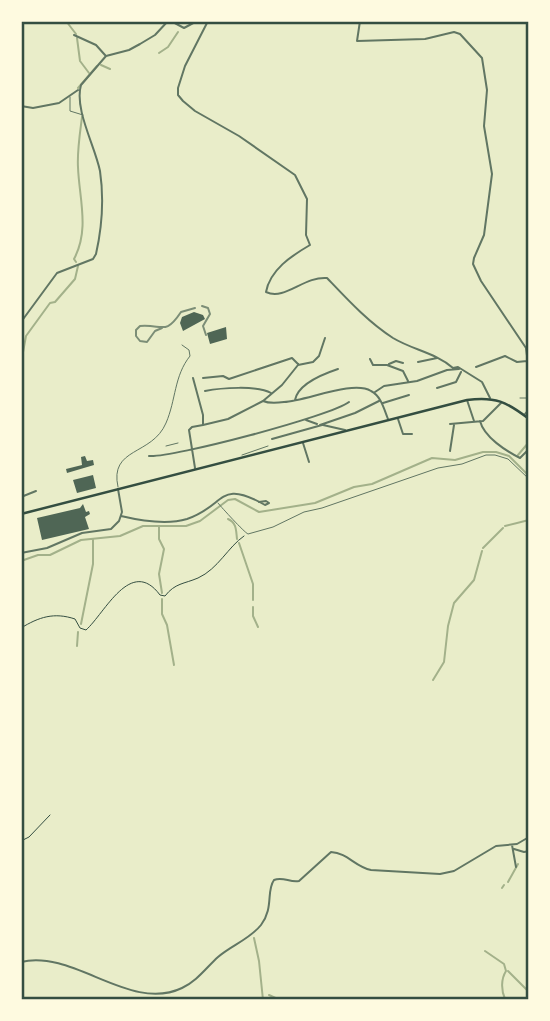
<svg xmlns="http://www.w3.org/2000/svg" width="550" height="1021" viewBox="0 0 550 1021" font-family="'Asap Condensed',sans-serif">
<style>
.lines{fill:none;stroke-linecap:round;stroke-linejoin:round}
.stream{stroke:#a3b18a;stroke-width:2}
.building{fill:#4f6655}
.path{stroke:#344e41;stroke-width:1}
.service{stroke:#617663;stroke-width:1}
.minor{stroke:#617663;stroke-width:2}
.primary{stroke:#344e41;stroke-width:2.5}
.rail{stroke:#7c8e77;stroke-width:2}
.neatline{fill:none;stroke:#344e41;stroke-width:2.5}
</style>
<rect width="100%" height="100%" fill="#e9edc9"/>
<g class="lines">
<path class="stream" d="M66,21L76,34
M77,38L80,61L89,73
M159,53L168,47L178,32
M101,65L110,69
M78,88L97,66
M76,262L74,259C90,229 79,198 78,167C77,151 80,133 82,117
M21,363L26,336L50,303L55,302L75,279L78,266
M518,455L529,442
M228,519C237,523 236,531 237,539
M505,526L529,520
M159,527V539L164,549L159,574L162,593
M239,543L253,584V600
M483,548L503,528
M21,561L38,555H50L81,540L120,536L143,526H186L200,521L228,500L235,499L259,512L315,503L354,487L372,484L432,458L455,460L483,452H496L509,456L529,476
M162,599V614L167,625L174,665
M253,607V616L258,627
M81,624L93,564V540
M77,646L78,632
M433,680L444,662L448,626L454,603L474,580L482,551
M508,882L518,864
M502,888L504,885
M254,938L259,961L263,1000
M485,951L504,964L506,971C501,979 501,990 505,999
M508,971L529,992
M269,995L280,1000"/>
</g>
<path class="building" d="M194,312L203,315L205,319L183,331L180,323L182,317Z
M226,327L227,339L210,344L207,333Z
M85,456L87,461L93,460L94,465L67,473L66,469L82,465L81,457Z
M93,475L96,488L77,493L73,480Z
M83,504L86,512L89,511L90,514L85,517L89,529L42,540L37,518L80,508Z"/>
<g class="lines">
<path class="path" d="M21,628C39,617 54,612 75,619L80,628L86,630C105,613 131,556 160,595L165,596C175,583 184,584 198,578C218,569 228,547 244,536
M21,841L29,837L50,815"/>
<path class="service" d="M70,97V111L83,115
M520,398H529
M166,446L178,443
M242,455L268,446
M118,487C109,447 152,456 166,423C176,400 174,376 190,356L189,350L182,345
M218,503C222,508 244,532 248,534L273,527L304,512L322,508L438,468L462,464L486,455H495L508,459L529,479"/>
<path class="minor" d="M171,21L184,28L197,21
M208,21L185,66L178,88V95L183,101L195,111L239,136L295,175L307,199L306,235L310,245C291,256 270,270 266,292C285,301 304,276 327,278C347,299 368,322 393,338C413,350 436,353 453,368L458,367L482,382L490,398
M360,21L357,41L425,39L454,32L460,34L482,58L487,90L484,126L492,174L484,235L474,258L473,264L481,281L526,348L529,372
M74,35L96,45L105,55
M21,106L33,108L59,103L78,90
M21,322L57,273L93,259L96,254C102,227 104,198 100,171C95,146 74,109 81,85L106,56L129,50L140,44L155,35L168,21
M370,359L373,365H387L403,371L408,381
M418,362L437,358
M389,364L396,361L403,363
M476,367L505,356L517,362L527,361
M193,378L203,415V425L192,427L189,430L195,468
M203,378L223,376L229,379L292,358L298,364
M437,388L456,382L461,372
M205,391C220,388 258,385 271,393
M375,392L384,386L417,381L447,370L459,369
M295,400C298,384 323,374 338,369
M467,400L474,421
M263,401C270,404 277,403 284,402C306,401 353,380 371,391C381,396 384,409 388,419
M383,403L409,395
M525,414L529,409
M398,419L403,434H412
M306,420L317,424
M480,421C484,437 506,451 520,458L529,449
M450,424L483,421L501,403
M203,425L228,419L263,401L282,385L298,365L313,362L319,356L325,338
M320,425L355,413L379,401
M323,425L345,430
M527,435L529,437
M272,439L322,425
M303,443L309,462
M450,451L454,425
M149,456C172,458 331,416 349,402
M21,497L36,491
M121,516C142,521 167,525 187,519C226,506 218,478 265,505L269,503L266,501L259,502
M21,553L47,548L82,533L111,529L119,521L122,512L118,489
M512,845L516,867
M514,849L524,852L529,851
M21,962C74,949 130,1013 182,988C197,981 206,968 218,957C232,945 250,939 261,925C274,908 266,891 274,880C283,876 290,883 299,881L331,852C348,853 355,867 371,870L440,874L454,871L496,846L517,844L529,837"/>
<path class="primary" d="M21,514L467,400C495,396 507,402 529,419"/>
<path class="rail" d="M202,306L208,308L210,314L203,326L206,335
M162,328L155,331L147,342L140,341L136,336V330L140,326C163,324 165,336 181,312L195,308"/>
</g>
<rect width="550" height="1021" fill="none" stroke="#fefae0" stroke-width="46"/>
<rect x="23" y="23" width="504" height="975" class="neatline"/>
</svg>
